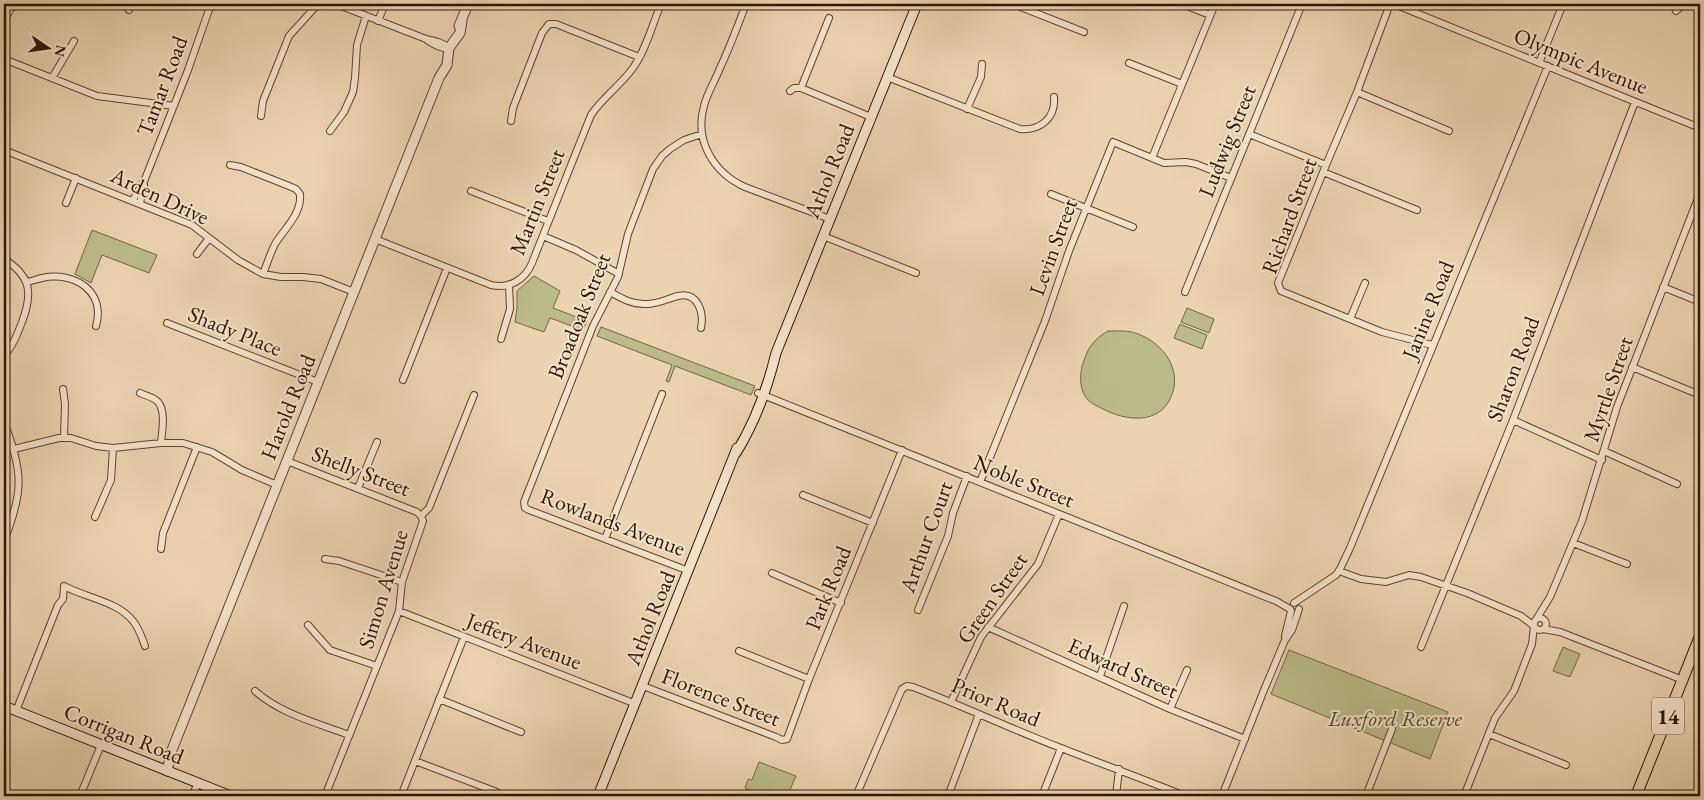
<svg xmlns="http://www.w3.org/2000/svg" width="1704" height="800" viewBox="0 0 1704 800" font-family="'EB Garamond',serif">
<style>
.green{fill:#babb88;stroke:#746844}
.lines{fill:none;stroke-linecap:round;stroke-linejoin:round}
.minor-casing{stroke:#5e452c;stroke-width:8}
.tertiary-casing{stroke:#5e452c;stroke-width:11}
.secondary-casing{stroke:#2e1600;stroke-width:11}
.primary-casing{stroke:#2e1600;stroke-width:12}
.minor{stroke:#f3e2cb;stroke-width:6}
.tertiary{stroke:#f3e2cb;stroke-width:9}
.secondary{stroke:#f3e2cb;stroke-width:9}
.primary{stroke:#ecd3af;stroke-width:10}
.labels{text-anchor:middle;dominant-baseline:central;stroke-width:4;stroke-linejoin:round;paint-order:stroke}
.shield{fill:#f3e2cb;stroke:#69533d;stroke-width:1}
.shield-label{font-size:21px;font-weight:bold;fill:#2e1600}
.street-label{font-size:22px;fill:#2e1600;stroke:#f3e2cb}
.park-label{font-size:22px;font-style:italic;fill:#584829;stroke:#f3e2cb}
</style>
<rect width="100%" height="100%" fill="#ecd3af"/>
<filter id="stains"><feTurbulence type="fractalNoise" baseFrequency=".004" numOctaves="4"/><feColorMatrix values="0 0 0 0 .2 0 0 0 0 .09 0 0 0 0 .02 0 0 0 .5 -.17"/></filter>
<radialGradient id="worn" r=".72"><stop offset=".6" stop-color="#630" stop-opacity="0"/><stop offset="1" stop-color="#630" stop-opacity=".3"/></radialGradient>
<path class="green" d="M92,230L157,255L149,273L102,255L91,283L75,274Z
M534,276L560,291L553,308L587,321L583,330L550,318L544,332L515,322L517,308V291Z
M1187,308L1214,319L1209,333L1181,322Z
M1180,324L1207,335L1202,349L1174,338Z
M601,327L755,386L751,395L675,366L669,382L666,381L672,365L597,336Z
M1108,331C1118,331 1129,330 1138,334C1163,343 1183,370 1171,397C1159,425 1126,421 1103,409C1097,406 1088,402 1085,396C1079,386 1080,373 1083,363C1089,346 1093,340 1108,331Z
M1563,647L1580,654L1570,677L1553,671Z
M1289,650L1448,712L1430,759L1271,694Z
M759,762L796,776L789,792L790,796H764L745,788L748,779L752,780Z"/>
<g class="lines">
<g class="minor-casing">
<path id="minor" d="M336,4L426,39C435,41 442,42 449,48
M746,4C738,25 730,47 720,68C715,81 707,93 704,106C694,141 714,173 745,187L830,219
M1013,4L1084,32
M1182,4L1210,15
M1390,4L1357,92L1326,165L1278,283L1281,291L1382,332L1432,345
M1394,4L1700,128
M129,10L131,4
M1676,11L1684,4
M829,18L801,88L871,117
M4,20L14,4
M378,21L385,4
M427,40C434,45 441,49 449,48
M4,59L97,96L174,106
M1129,63L1182,84
M1539,63L1563,4
M887,77L1020,129C1040,131 1056,118 1054,97
M52,78L74,41
M790,91L794,88H801
M1357,92L1449,131
M967,109L981,77L982,64
M261,116L263,101L289,36L318,4
M511,121L513,108L542,33L549,24H556L639,57
M330,131L344,112L353,92L355,78L357,45L366,16
M1249,134L1326,165
M4,150L192,225L238,260L263,274L281,277H303L321,279L354,292
M1152,158L1215,4
M230,165L241,167L289,186L296,189L300,194C302,214 284,229 275,244C270,254 267,264 263,274
M1323,172L1417,210
M471,191L548,221
M1051,194L1133,227
M133,200L145,179L188,70L211,4
M66,203L76,178
M140,203L144,185
M543,236L576,250L619,274
M823,236L916,273
M375,239L491,285C509,289 525,280 532,263L591,115C603,97 620,86 633,68C646,50 652,25 661,4
M197,254L209,238
M4,259C31,276 33,293 22,322C17,335 13,346 4,356
M27,282C32,281 37,279 42,278C74,271 106,291 96,326
M1663,287L1700,302
M610,292C621,298 631,304 644,304C657,305 666,299 678,296C698,291 704,313 701,328
M1185,292L1302,4
M1350,319L1365,283
M167,323L318,382
M501,339L510,309L509,285
M1632,367L1700,395
M403,380L447,268
M63,389L65,404L64,438
M140,393C146,396 154,397 158,402C166,411 162,431 161,443
M758,393L1276,601L1290,609
M1513,420L1602,460
M4,422C23,471 24,491 4,541
M14,449L59,438H71L96,446L113,448L161,443H183L212,452L242,470L277,485
M1604,451L1677,484
M287,461L417,512L421,516
M980,482L1045,321L1069,251L1113,142L1164,163L1186,162L1196,164L1231,178
M358,488L377,442
M803,495L873,523
M95,517L111,480L113,448
M605,539L662,394
M1573,543L1627,564
M161,549L163,533L197,447
M325,559L339,561L402,582
M1341,567L1350,548L1548,66
M689,571L529,510L525,508L524,502L593,326L618,277L628,234L653,169L662,156L670,149L684,140L702,134
M1339,571L1361,579L1386,582L1409,575L1421,577L1467,593L1521,616L1534,626
M772,573L841,603
M1294,603L1336,575L1340,569
M918,610L948,536L953,513L967,476
M399,611L636,704
M1537,618L1550,597L1582,521L1617,407L1700,193
M1534 624a6 6 0 1 1 12 0a6 6 0 1 1-12 0Z
M308,625L330,650L377,666
M988,627L1170,709L1245,739
M1543,629L1560,632L1683,680
M1285,636L1291,611
M1421,647L1513,420L1635,102
M739,651L809,679
M1100,676L1124,606
M643,686L776,737L782,740L787,739L809,679L902,450
M255,691C281,714 317,723 349,735
M439,699L521,732
M951,702L981,637L1038,564L1059,514
M1170,709L1187,670
M16,711L58,605L63,599L64,586C86,598 117,601 133,621C139,628 142,638 145,646
M1489,734L1566,765
M415,761L497,792
M80,796L101,745
M192,796L198,783
M325,796L399,611L402,582L423,521L421,516L429,508L474,395
M401,796L464,637
M856,796L902,689L907,686L913,687C963,706 1011,729 1061,748C1102,764 1143,779 1185,796
M948,796L979,714
M1042,796L1061,748
M1116,796L1119,769
M1222,796L1264,690L1285,640L1292,630L1299,609
M1366,796L1392,729
M1464,796L1495,718L1514,691L1532,644L1534,626"/>
</g>
<g class="tertiary-casing">
<path id="tertiary" d="M459,26L468,4
M167,771L172,750L439,78L447,65L449,48L460,33L462,21"/>
</g>
<g class="secondary-casing">
<path id="secondary" d="M736,453C754,424 768,386 776,353L917,4
M4,706L231,796
M598,796L737,448"/>
</g>
<g class="primary-casing">
<path id="primary" d="M1636,796L1700,636"/>
</g>
<use href="#minor" class="minor"/>
<use href="#tertiary" class="tertiary"/>
<use href="#secondary" class="secondary"/>
<use href="#primary" class="primary"/>
</g>
<g class="labels">
<rect class="shield" x="1652" y="697.5" width="32" height="37" rx="4"/>
<g class="shield-label">
<text x="1668" y="716">14</text>
</g>
<g class="street-label">
<text transform="translate(1581 61) rotate(22)">Olympic Avenue</text>
<text transform="translate(162 86) rotate(-69)">Tamar Road</text>
<text transform="translate(1227 141) rotate(-68)">Ludwig Street</text>
<text transform="translate(829 171) rotate(-68)">Athol Road</text>
<text transform="translate(160 196) rotate(25)">Arden Drive</text>
<text transform="translate(537 202) rotate(-68)">Martin Street</text>
<text transform="translate(1289 216) rotate(-70)">Richard Street</text>
<text transform="translate(1053 247) rotate(-70)">Levin Street</text>
<text transform="translate(1428 310) rotate(-68)">Janine Road</text>
<text transform="translate(579 316) rotate(-68)">Broadoak Street</text>
<text transform="translate(235 331) rotate(22)">Shady Place</text>
<text transform="translate(1513 369) rotate(-69)">Sharon Road</text>
<text transform="translate(1608 389) rotate(-71)">Myrtle Street</text>
<text transform="translate(288 407) rotate(-68)">Harold Road</text>
<text transform="translate(361 471) rotate(21)">Shelly Street</text>
<text transform="translate(1024 481) rotate(22)">Noble Street</text>
<text transform="translate(613 522) rotate(21)">Rowlands Avenue</text>
<text transform="translate(926 537) rotate(-70)">Arthur Court</text>
<text transform="translate(828 588) rotate(-68)">Park Road</text>
<text transform="translate(383 589) rotate(-73)">Simon Avenue</text>
<text transform="translate(992 598) rotate(-55)">Green Street</text>
<text transform="translate(650 618) rotate(-68)">Athol Road</text>
<text transform="translate(524 641) rotate(21)">Jeffery Avenue</text>
<text transform="translate(1123 668) rotate(24)">Edward Street</text>
<text transform="translate(721 697) rotate(21)">Florence Street</text>
<text transform="translate(996 702) rotate(23)">Prior Road</text>
<text transform="translate(124 734) rotate(22)">Corrigan Road</text>
</g>
<g class="park-label">
<text x="1395" y="718">Luxford Reserve</text>
</g>
</g>
<rect width="1704" height="800" fill="none" stroke="#ecd3af" stroke-width="20"/>
<rect x="5" y="5" width="1694" height="790" fill="none" stroke="#2e1600" stroke-width="2.5"/>
<rect x="10" y="10" width="1684" height="780" fill="none" stroke="#2e1600"/>
<g transform="translate(48 48) rotate(103)" stroke="#f3e2cb" stroke-width="4" paint-order="stroke">
<path d="M0-4L9 19L0 12L-9 19Z" fill="#2e1600"/>
<text y="-8" font-size="14" font-weight="bold" text-anchor="middle" fill="#2e1600">N</text>
</g>
<rect width="100%" height="100%" filter="url(#stains)"/>
<rect width="100%" height="100%" fill="url(#worn)"/>
</svg>
